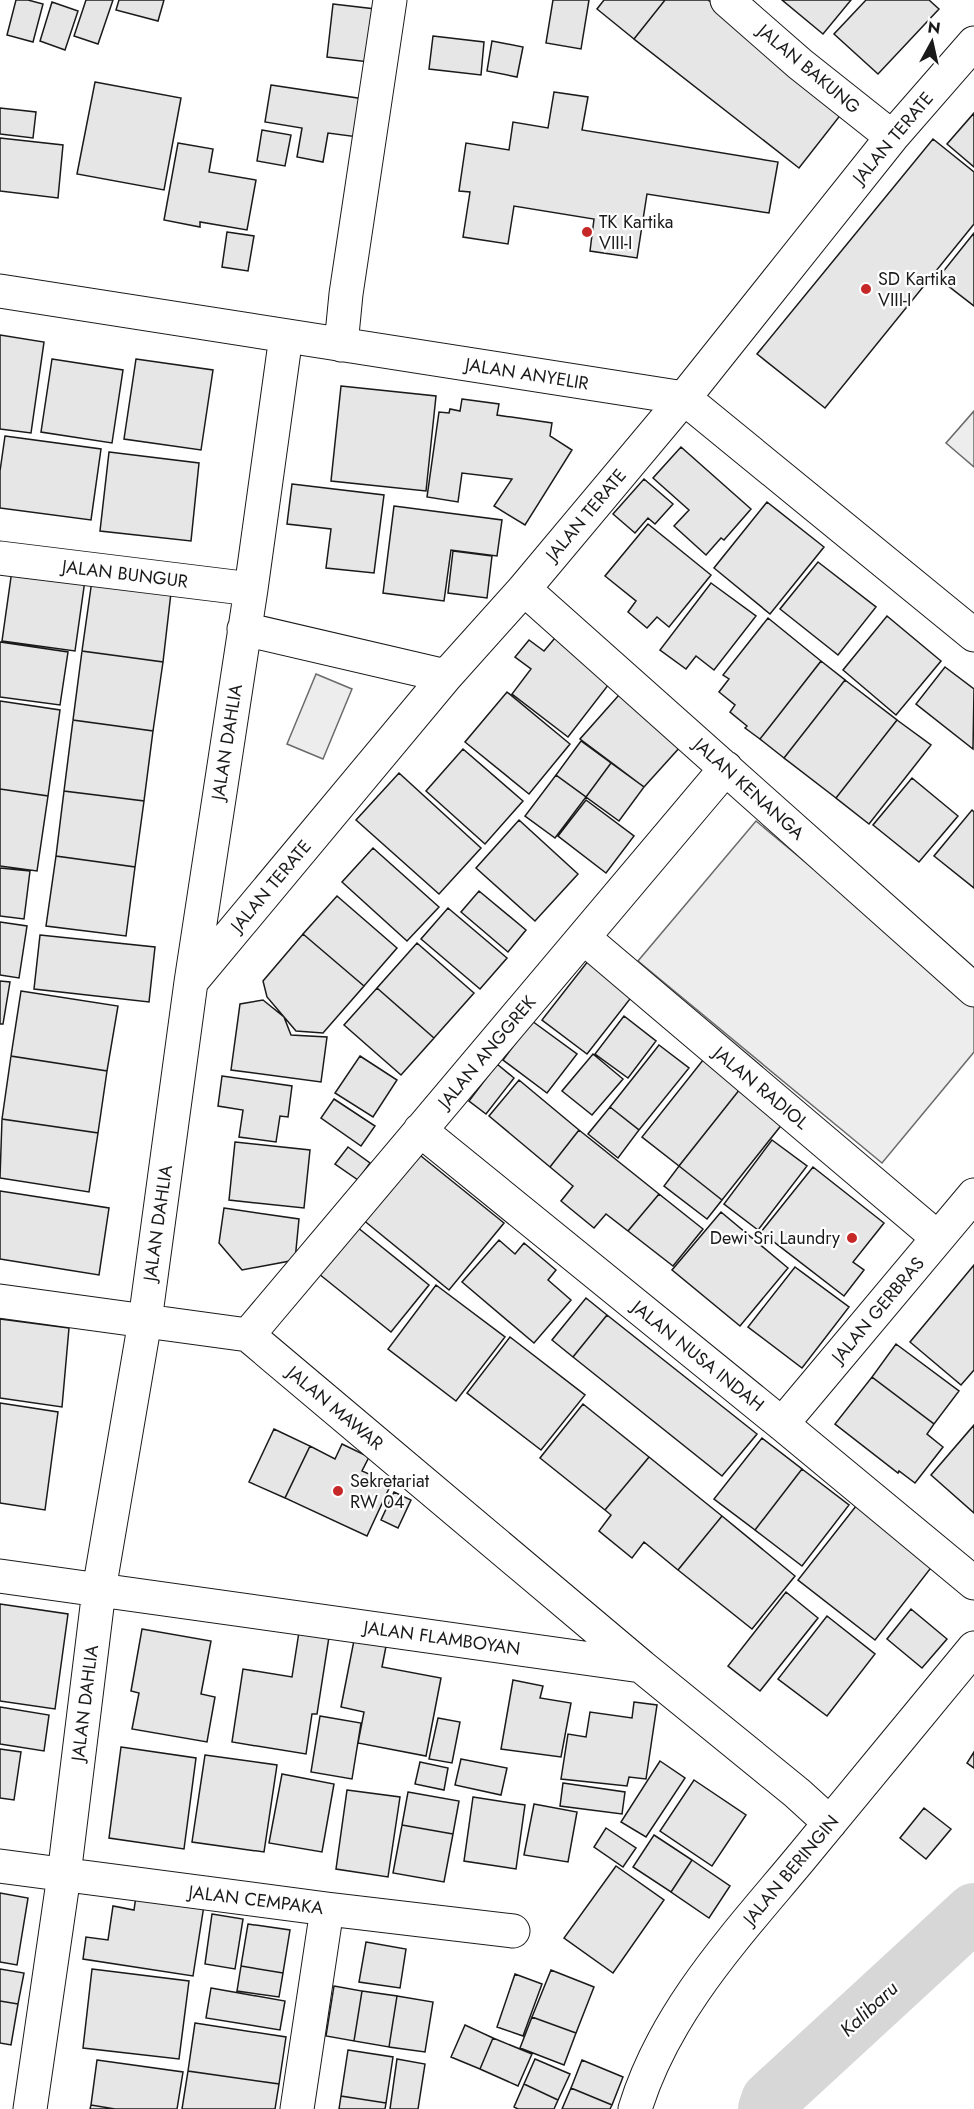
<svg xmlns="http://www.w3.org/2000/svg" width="974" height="2109" viewBox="0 0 974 2109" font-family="Jost,sans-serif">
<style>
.built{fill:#ededed;stroke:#6a6a6a;stroke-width:1.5}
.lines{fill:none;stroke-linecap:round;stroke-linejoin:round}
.river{stroke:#d7d7d7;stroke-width:58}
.building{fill:#e6e6e6;stroke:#1a1a1a;stroke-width:1.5}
.minor-casing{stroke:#1a1a1a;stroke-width:35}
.minor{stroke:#fff;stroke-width:33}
.poi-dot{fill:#c62828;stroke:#fff;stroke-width:2}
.labels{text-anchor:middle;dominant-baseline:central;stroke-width:4.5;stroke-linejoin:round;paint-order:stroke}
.street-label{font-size:18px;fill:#1a1a1a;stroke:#fff}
.poi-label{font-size:18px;fill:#1a1a1a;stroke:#fff;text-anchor:start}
.water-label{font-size:20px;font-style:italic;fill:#1a1a1a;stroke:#fff}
</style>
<rect width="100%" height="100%" fill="#fff"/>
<path class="built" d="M974,411V467L946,443Z
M316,674L352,689L323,759L287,744Z
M756,821L974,1002V1052L882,1163L638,961Z"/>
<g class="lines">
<path class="river" d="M767,2109L770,2100L974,1912"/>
</g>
<path class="building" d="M16,0H28L43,4L33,42L7,35Z
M86,0H113L98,44L74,36Z
M119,0H164L158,21L116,10Z
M553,0H589L581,49L546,43Z
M604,0H665L634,39L597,9Z
M665,0H708L846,108L799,168L634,39Z
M782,0H851L823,34Z
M866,0H929L939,9L878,74L834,34Z
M52,2L78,11L65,50L40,41Z
M333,4L384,10L378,63L327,57Z
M433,36L484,42L481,75L429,69Z
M492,41L523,47L517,77L487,71Z
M95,82L181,98L164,190L77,174Z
M271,85L364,99L358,137L328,133L323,162L297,157L302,128L265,122Z
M554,92L588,97L582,130L778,162L769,213L647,194L637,258L590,251L594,219L514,206L508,244L463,237L470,192L459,191L466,143L509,150L513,122L548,128Z
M0,108L36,112L33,138L0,134Z
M974,113V167L947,144Z
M262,130L291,135L285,166L257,161Z
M0,138L63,145L58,198L0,191Z
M933,139L974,172V224L825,408L757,354Z
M178,143L213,149L209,172L256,180L247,230L200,222V227L164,220Z
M227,232L254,236L248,271L222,267Z
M974,233V306L938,278Z
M0,335L44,342L31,433L0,429Z
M52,359L123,370L112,443L41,432Z
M136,359L213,370L201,450L124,439Z
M341,386L436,396L426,491L331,481Z
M462,399L499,404L497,415L552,423L550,436L572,450L525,525L494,506L512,479L462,473L458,502L427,497L439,412L449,413L450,409L460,411Z
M5,436L101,449L91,520L0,508V471Z
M681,447L751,509L724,540L721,538L706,555L674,526L689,510L653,478Z
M109,452L199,463L191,541L100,531Z
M644,479L673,504L655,524L648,518L635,533L613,514Z
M292,484L384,495L374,573L326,568L331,529L287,524Z
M767,502L824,547L770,614L714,568Z
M394,506L502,520L497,556L451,550L444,601L383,593Z
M648,524L711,575L669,627L657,617L647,628L628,612L636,601L605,576Z
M453,551L492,556L487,598L448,593Z
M818,562L876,607L838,655L780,609Z
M12,570L85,580L75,651L2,641Z
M93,573L172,584L163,662L82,651Z
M711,583L756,616L714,670L696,656L686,669L660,650Z
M887,616L941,661L896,715L843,670Z
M768,618L821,661L760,739L745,728L747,726L730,712L735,705L719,692L729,679L723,675Z
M560,632L616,675L568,737L512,694L531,669L515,657L529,640L544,651Z
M0,642L68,652L60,705L0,697Z
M82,651L163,662L153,731L73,720Z
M821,661L845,680L784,758L760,739Z
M945,667L974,689L973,749L916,704Z
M845,680L897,720L836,798L784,758Z
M507,692L570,744L529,794L465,742Z
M619,695L681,746L644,787L580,739Z
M0,701L60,710L48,796L0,789Z
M73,720L153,731L144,801L64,791Z
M897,720L931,745L869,824L836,798Z
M581,741L611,763L586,797L556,775Z
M463,749L523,801L485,844L426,791Z
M611,763L644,787L619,821L586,797Z
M399,773L481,848L439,894L356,820Z
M556,775L586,797L555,838L525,816Z
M912,778L958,816L919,862L873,825Z
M0,789L48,796L37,871L0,866Z
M64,791L144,801L135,867L56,856Z
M586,800L634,836L606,873L558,836Z
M972,810L974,812V888L934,856Z
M519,820L578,874L535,921L476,868Z
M373,848L439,907L407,941L342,882Z
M56,856L135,867L126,936L46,926Z
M0,868L30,871L24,919L0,916Z
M479,891L526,930L508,952L461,912Z
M337,896L397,948L364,986L303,934Z
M448,908L507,958L480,989L421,939Z
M0,922L27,926L19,978L0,975Z
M303,934L364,986L323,1033L296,1031L267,997L263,981Z
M40,935L155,947L149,1002L34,989Z
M417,943L474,993L434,1038L377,988Z
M592,956L637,990L587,1054L542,1020Z
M0,981L10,982L3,1024H0Z
M377,988L434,1038L401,1075L344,1025Z
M21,991L118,1006L107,1071L11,1056Z
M263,1000L284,1017L291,1035L327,1037L321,1082L231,1070L240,1004Z
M624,1016L656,1041L628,1078L595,1054Z
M532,1021L577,1054L547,1093L503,1060Z
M659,1045L689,1068L639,1130L610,1107Z
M593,1054L623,1079L592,1115L562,1091Z
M707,1055L744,1084L679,1166L642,1137Z
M11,1056L107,1071L98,1133L2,1119Z
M360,1056L397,1080L373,1117L335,1093Z
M497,1064L514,1078L486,1114L469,1101Z
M222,1076L292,1086L288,1117L280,1116L276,1142L239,1137L243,1110L218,1106Z
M519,1080L579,1130L550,1167L489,1116Z
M744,1084L787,1118L722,1200L679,1166Z
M334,1099L375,1126L361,1146L321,1118Z
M610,1107L639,1130L618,1158L588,1134Z
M2,1119L98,1133L89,1192L0,1178Z
M579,1130L659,1194L628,1231L606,1214L594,1228L561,1201L573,1186L550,1167Z
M772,1140L807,1166L758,1230L724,1204Z
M235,1142L310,1150L304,1208L229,1200Z
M348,1147L370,1163L358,1180L335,1164Z
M416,1152L504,1223L449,1290L362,1219Z
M679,1166L722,1200L707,1219L664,1186Z
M813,1167L884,1223L853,1262L864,1270L844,1296L761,1232Z
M0,1191L109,1208L99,1275L0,1259Z
M659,1194L703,1229L673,1266L628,1231Z
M224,1208L299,1219L295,1260L242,1270L219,1243Z
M721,1212L788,1268L740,1326L672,1270Z
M357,1227L429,1285L391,1332L319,1274Z
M499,1240L515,1254L524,1243L556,1270L548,1280L571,1300L534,1343L462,1282Z
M974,1265V1370L961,1385L910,1342Z
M795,1267L849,1307L802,1368L748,1327Z
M436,1285L505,1337L456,1401L388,1349Z
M586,1298L607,1315L573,1357L552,1340Z
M607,1315L757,1434L722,1476L573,1357Z
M0,1319L69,1328L62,1407L0,1398Z
M510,1337L585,1395L541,1450L467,1393Z
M896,1344L959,1391L934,1424L872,1377Z
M872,1377L934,1424L927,1434L943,1447L915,1483L899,1471L898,1473L835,1424Z
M0,1403L58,1412L45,1510L0,1503Z
M583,1404L649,1457L605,1510L540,1458Z
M974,1425V1513L931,1475Z
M274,1429L310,1446L285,1498L249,1482Z
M762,1438L802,1469L755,1530L714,1499Z
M342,1444L369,1457L362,1471L391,1484L367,1536L285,1498L310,1446L335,1459Z
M649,1457L722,1516L678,1570L644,1542L632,1558L599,1531L611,1515L605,1510Z
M802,1469L849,1505L802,1566L755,1530Z
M394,1492L411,1500L398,1528L381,1520Z
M860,1501L937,1560L875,1640L798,1580Z
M722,1516L795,1576L752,1629L678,1570Z
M786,1592L818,1618L760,1691L728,1666Z
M0,1604L68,1614L55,1709L0,1701Z
M911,1609L947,1639L922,1668L887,1639Z
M827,1616L875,1654L827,1716L778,1679Z
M301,1619L331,1624L317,1714H312L306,1754L232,1742L243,1669L292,1677Z
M142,1629L211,1641L201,1694L215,1697L207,1742L132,1729L139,1693L131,1691Z
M356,1630L388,1636L382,1667L441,1678L426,1756L358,1743L364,1712L341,1707Z
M513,1680L543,1686L540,1698L571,1703L561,1757L501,1749Z
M634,1702L657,1705L646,1779L629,1777L627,1786L561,1779L568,1734L586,1737L590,1712L632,1718Z
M0,1707L49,1715L44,1751L0,1744Z
M320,1716L361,1723L352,1779L311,1772Z
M438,1718L460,1722L452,1763L429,1759Z
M121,1747L196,1758L184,1849L109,1838Z
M0,1749L21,1752L14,1800L0,1798Z
M974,1752V1768L967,1763Z
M205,1755L277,1765L264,1852L192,1842Z
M461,1759L507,1768L501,1795L455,1785Z
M660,1761L685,1778L646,1837L621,1822Z
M420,1762L448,1768L444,1790L415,1784Z
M282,1774L334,1784L322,1852L269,1843Z
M694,1780L746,1815L712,1866L660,1831Z
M563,1783L625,1792L622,1814L560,1806Z
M347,1790L400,1797L388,1877L336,1869Z
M408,1792L459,1801L453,1834L402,1825Z
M473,1797L525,1805L516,1869L464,1861Z
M534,1804L577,1812L568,1862L524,1855Z
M924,1808L951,1829L926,1859L900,1838Z
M402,1825L453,1834L444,1882L393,1873Z
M606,1828L636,1848L623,1867L594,1847Z
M654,1835L692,1860L671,1892L633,1867Z
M692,1860L730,1886L709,1918L671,1892Z
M616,1866L664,1900L613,1973L564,1938Z
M137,1889L205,1899L193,1976L83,1959L86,1937L108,1940L113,1906L134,1910Z
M0,1893L28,1898L17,1965L0,1962Z
M212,1914L243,1919L235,1969L205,1964Z
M248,1924L290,1930L283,1973L241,1966Z
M366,1942L406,1949L400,1988L359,1982Z
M241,1966L283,1973L279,1997L237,1991Z
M0,1969L24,1973L18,2004L0,2001Z
M92,1969L189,1981L179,2059L83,2048Z
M551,1970L594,1987L576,2033L532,2017Z
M515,1974L542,1984L523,2036L497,2027Z
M334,1986L362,1991L354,2041L326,2036Z
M211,1988L285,2001L280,2030L206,2018Z
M362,1991L397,1996L389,2047L354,2041Z
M397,1996L433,2002L425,2052L389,2047Z
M0,2001L18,2004L11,2045L0,2043Z
M532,2017L576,2033L564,2065L520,2048Z
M195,2023L286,2037L279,2084L188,2071Z
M465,2025L493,2038L480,2069L451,2057Z
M493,2038L532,2054L518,2086L480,2069Z
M348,2050L393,2057L386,2103L341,2096Z
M397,2059L425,2064L418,2109H390Z
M535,2059L570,2074L558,2100L524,2084Z
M97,2060L183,2072L177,2109H115L91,2105Z
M582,2060L623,2077L612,2105L571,2088Z
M188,2071L279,2084L275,2109H182Z
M524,2084L558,2100L554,2109H518L514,2107Z
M571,2088L612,2105L610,2109H562Z
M341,2096L386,2103L385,2109H339Z
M91,2105L115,2109H90Z"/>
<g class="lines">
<g class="minor-casing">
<path id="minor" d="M727,0L800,64L892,137
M0,291L684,398L974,635
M341,345L346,294L390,0
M0,558L251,589
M524,589L974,990
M244,629L446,676
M584,938L938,1238
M191,982L446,676L524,589L684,398L892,137L974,43
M420,1130L782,1424L974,1583
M0,1301L248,1335L641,1666
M248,1335L726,768
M782,1424L974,1195
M0,1576L641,1666L797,1793L830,1823
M0,1866L327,1909L513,1931
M30,2109L64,1875L99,1590L145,1321L191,982L251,589L286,336
M297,2109L327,1909
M635,2109C665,2011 736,1936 800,1859C858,1789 916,1718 974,1648"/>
</g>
<use href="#minor" class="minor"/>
</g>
<g class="poi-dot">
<circle cx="587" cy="232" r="6"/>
<circle cx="866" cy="289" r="6"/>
<circle cx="852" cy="1238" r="6"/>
<circle cx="338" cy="1491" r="6"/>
</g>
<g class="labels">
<g class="street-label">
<text transform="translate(809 69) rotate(40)">JALAN BAKUNG</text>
<text transform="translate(893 138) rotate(-50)">JALAN TERATE</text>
<text transform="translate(527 374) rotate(9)">JALAN ANYELIR</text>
<text transform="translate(586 515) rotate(-50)">JALAN TERATE</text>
<text transform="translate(125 574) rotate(7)">JALAN BUNGUR</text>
<text transform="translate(227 742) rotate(-81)">JALAN DAHLIA</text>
<text transform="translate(749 789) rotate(42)">JALAN KENANGA</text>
<text transform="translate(271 886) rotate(-50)">JALAN TERATE</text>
<text transform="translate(487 1052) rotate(-50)">JALAN ANGGREK</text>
<text transform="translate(761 1088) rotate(40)">JALAN RADIOL</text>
<text transform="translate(158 1223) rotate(-82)">JALAN DAHLIA</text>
<text transform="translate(878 1310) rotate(-50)">JALAN GERBRAS</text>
<text transform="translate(698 1356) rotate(39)">JALAN NUSA INDAH</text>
<text transform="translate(335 1408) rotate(40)">JALAN MAWAR</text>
<text transform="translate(442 1638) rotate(8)">JALAN FLAMBOYAN</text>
<text transform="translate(85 1703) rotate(-83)">JALAN DAHLIA</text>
<text transform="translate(791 1870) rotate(-50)">JALAN BERINGIN</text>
<text transform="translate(256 1900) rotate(7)">JALAN CEMPAKA</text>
</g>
<g class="poi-label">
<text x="599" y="222">TK Kartika<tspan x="599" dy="21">VIII-I</tspan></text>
<text x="878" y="279">SD Kartika<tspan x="878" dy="21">VIII-I</tspan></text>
<text x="840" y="1238" text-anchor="end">Dewi Sri Laundry</text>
<text x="350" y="1481">Sekretariat<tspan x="350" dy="21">RW 04</tspan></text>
</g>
<g class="water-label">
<text transform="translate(869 2009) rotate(-43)">Kalibaru</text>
</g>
</g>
<g transform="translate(932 42) rotate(8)" stroke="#ffffff" stroke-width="4.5" paint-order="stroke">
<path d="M0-4.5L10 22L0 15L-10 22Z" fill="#1a1a1a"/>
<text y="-9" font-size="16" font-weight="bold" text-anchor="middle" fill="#1a1a1a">N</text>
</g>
</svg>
